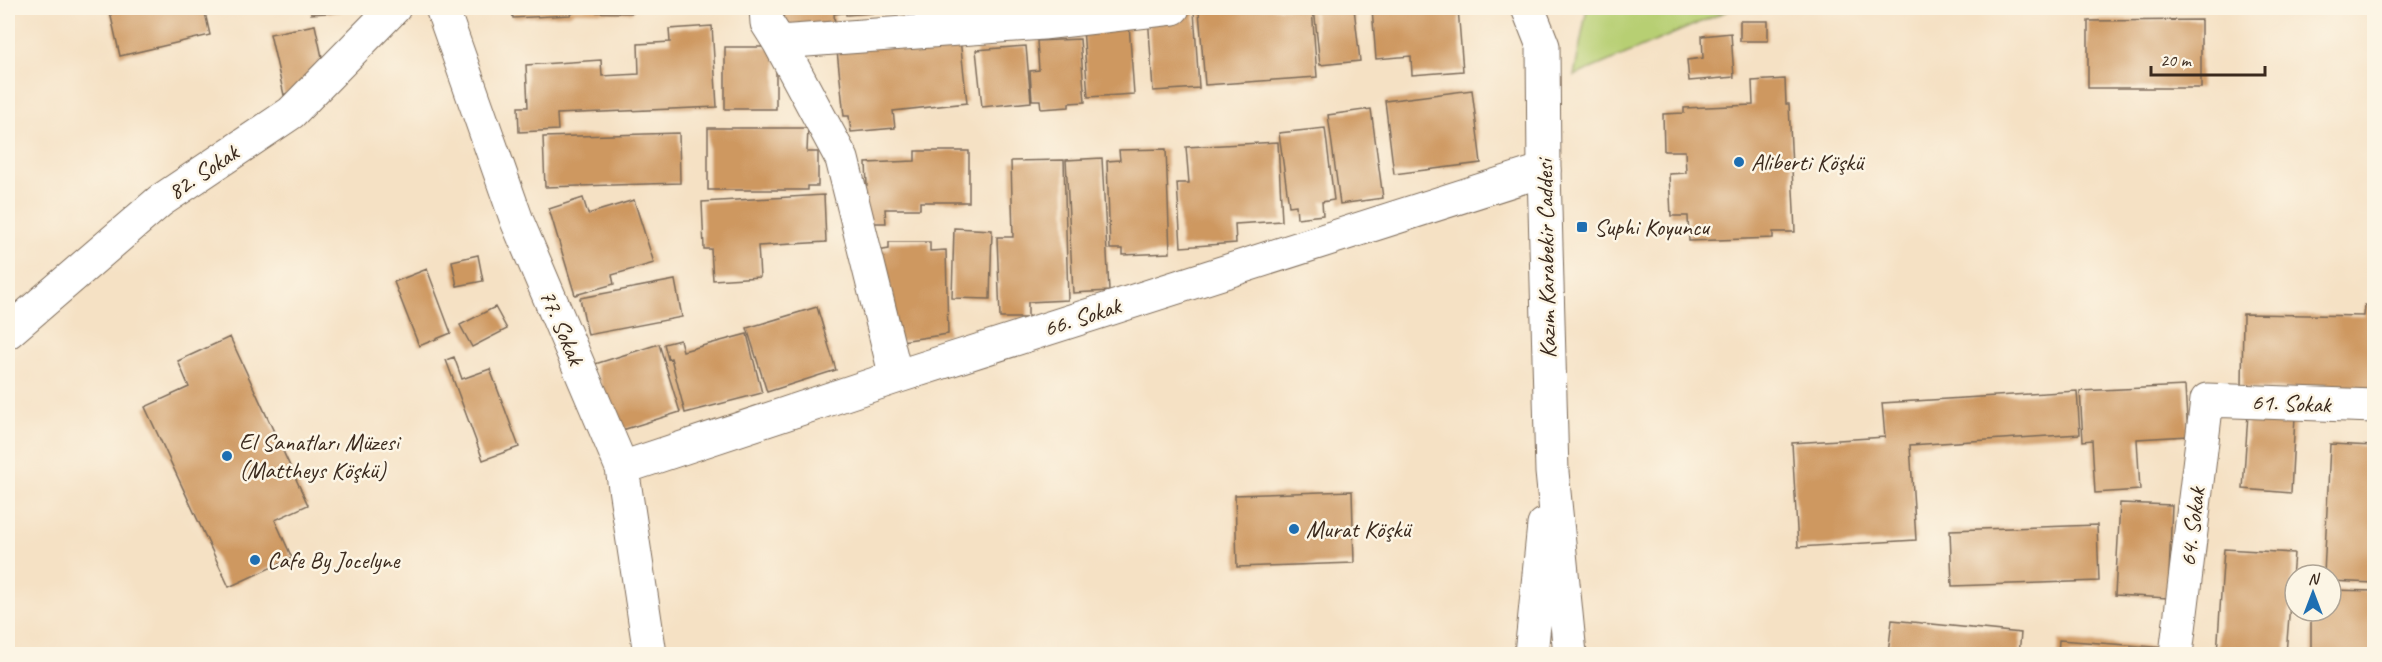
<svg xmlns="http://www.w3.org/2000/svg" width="2382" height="662" viewBox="0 0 2382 662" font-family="Caveat,sans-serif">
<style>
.green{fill:#b7cf73;stroke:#797c48;stroke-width:1.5}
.building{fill:#ce9860}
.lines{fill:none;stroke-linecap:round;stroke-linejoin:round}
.street-casing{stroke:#7c6a58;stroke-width:35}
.secondary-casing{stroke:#7c6a58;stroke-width:35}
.street{stroke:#fff;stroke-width:33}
.secondary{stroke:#fff;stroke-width:33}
.poi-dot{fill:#1f6fb2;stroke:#fcf5e5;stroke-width:2}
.labels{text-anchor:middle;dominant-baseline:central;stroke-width:5;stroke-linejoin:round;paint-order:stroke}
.poi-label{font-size:24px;fill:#3b2a1e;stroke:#fcf5e5;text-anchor:start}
.street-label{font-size:24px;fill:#3b2a1e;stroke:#fcf5e5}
</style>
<rect width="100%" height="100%" fill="#fcf5e5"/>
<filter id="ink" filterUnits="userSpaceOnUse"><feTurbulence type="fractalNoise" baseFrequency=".0167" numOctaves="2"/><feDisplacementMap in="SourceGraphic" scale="12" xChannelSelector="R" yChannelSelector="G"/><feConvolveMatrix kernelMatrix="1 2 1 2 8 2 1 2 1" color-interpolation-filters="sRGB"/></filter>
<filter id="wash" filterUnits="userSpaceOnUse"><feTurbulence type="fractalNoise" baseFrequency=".008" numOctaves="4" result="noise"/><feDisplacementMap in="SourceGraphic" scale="24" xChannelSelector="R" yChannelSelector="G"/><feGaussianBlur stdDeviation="1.35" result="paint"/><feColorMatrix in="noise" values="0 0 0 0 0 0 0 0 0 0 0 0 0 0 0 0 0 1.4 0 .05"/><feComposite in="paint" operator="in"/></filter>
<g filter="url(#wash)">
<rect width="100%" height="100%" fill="#f5e1c4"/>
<path class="green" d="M1587,8H1734L1574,76Z"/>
<g id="blocks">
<path class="building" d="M109,8H204L210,35L120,56Z
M311,8H341V12L311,14Z
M512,8H633V13L575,12L570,15L513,18Z
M782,8H844V13L834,14L835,25L783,28Z
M845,8H913V10L846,15Z
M1244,8H1312L1317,77L1205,85L1199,11Z
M1314,8H1354L1360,61L1320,65Z
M1372,8H1458L1463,71L1412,75L1411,56L1376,59Z
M1904,8H1984V11L1905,13Z
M1194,11L1199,88L1153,91L1148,14Z
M2201,20V88H2088V21Z
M1740,21H1768V41H1740Z
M1129,24L1134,94L1088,97L1083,28Z
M315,25L325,71L284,95L270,34Z
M712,26L717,107L557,114L558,130L519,132L518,107H528L526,65L601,60L602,76L639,74L638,44L670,42L669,29Z
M1731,33L1734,77L1689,81L1687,60L1703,58L1702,36Z
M960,39L967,103L893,111L895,128L851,132L849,116H844L837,51Z
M1080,39L1085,102L1069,103V107L1041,109L1040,100H1032L1030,71L1039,70L1037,41Z
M1026,46L1031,102L982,107L976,50Z
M725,47H776V109H725Z
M1785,79L1786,104H1789L1795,232H1773V238L1689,241L1688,216H1671L1669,174L1686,173L1685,151H1664L1663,114L1684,113V108L1753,105L1752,81Z
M1472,90L1481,163L1394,174L1385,101Z
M1371,109L1383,198L1340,204L1328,115Z
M708,128H808L807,152H818V186H808V190H708Z
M1325,128L1334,200L1322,202L1323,215L1297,218L1296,205L1289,206L1279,133Z
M679,133L680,183L545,187L543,137Z
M1278,142L1282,221L1235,224L1236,243L1181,247L1177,183H1189L1186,147Z
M1166,149L1170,253L1123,255V249H1110L1107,161L1120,160L1119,150Z
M915,151H969V202H920V209H885L886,223H863L862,185H867L866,163L915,161Z
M1102,158L1109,291L1073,293L1066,160Z
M1064,160L1068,300L1028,302V318H1000L997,237H1013L1011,161Z
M824,195L826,242L758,246L760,277L713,280L711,249H704L702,202Z
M583,198L588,214L634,200L654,263L612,275L614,284L575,295L549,209Z
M954,228L992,230L990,299L952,298Z
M889,242H930V251L946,250L948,334L888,343L870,252L889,249Z
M478,255L483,281L457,286L452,261Z
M427,269L451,333L419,346L394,282Z
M675,280L682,317L588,335L580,298Z
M2365,305L2374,306V390L2242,388L2243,314L2364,316Z
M495,307L507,329L472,347L460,325Z
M817,307L836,370L767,392L747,328Z
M747,334L762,393L685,413L671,358L668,359L664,344L680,340L683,351Z
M230,337L308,505L275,520L292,558L229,587L145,407L189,387L178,361Z
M659,344L680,412L616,432L595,364Z
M454,357L462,379L490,369L519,447L483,460L446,360Z
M2185,386L2188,436L2137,439L2140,490L2095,493L2092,440L2083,441L2080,391Z
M2077,391L2080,434L1910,445L1916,540L1798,547L1792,443L1885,437L1882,403Z
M2248,414L2295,416L2291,493L2243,489Z
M2330,444L2374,446V583L2331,581V575H2324Z
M1352,491L1354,563L1237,567L1235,495Z
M2120,503L2172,505L2168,598L2115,595Z
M2097,525L2099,581L1952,586L1950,530Z
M2224,549L2294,553L2286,654H2217Z
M2331,590L2374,591V654H2311V611H2331Z
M1892,620L2021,633L2019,654H1888Z
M2059,640L2167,648V654H2058Z"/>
</g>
</g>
<g filter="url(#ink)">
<use href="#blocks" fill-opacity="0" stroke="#7c6a58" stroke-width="1.5"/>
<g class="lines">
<g class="street-casing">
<path id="street" d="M442,8L517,221L622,468L650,654
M766,8L767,23L779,42L842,159L896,377
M1040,8L1043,23L1173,8
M779,42L1043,23
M8,332L160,201L291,113L394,8
M622,468L896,377L1544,170
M2176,654L2207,400L2374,406"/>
</g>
<g class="secondary-casing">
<path id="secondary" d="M1528,8L1543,46L1544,170L1552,472L1570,654
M1531,654L1544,525"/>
</g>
<use href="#street" class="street"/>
<use href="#secondary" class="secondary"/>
</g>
</g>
<g class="poi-dot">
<circle cx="1739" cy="162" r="6"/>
<rect x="1576" y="221" width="12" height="12" rx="3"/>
<circle cx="227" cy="456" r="6"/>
<circle cx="1294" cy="529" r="6"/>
<circle cx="255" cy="560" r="6"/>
</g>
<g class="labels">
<g class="poi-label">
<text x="1751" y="162">Aliberti Köşkü</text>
<text x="1594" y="227">Suphi Koyuncu</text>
<text x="239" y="442">El Sanatları Müzesi<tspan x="239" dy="28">(Mattheys Köşkü)</tspan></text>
<text x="1306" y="529">Murat Köşkü</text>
<text x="267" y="560">Cafe By Jocelyne</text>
</g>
<g class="street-label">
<text transform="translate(203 172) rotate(-34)">82. Sokak</text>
<text transform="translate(1546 259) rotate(-91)">Kazım Karabekir Caddesi</text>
<text transform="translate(1082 317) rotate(-18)">66. Sokak</text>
<text transform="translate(562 327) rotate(67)">77. Sokak</text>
<text transform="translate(2291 403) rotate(2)">61. Sokak</text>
<text transform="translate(2192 527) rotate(-83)">64. Sokak</text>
</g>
</g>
<rect width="2382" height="662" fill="none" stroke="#fcf5e5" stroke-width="30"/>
<g transform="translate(2313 593)"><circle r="28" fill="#fcf5e5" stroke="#afa495" stroke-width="1.5"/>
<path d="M0-4.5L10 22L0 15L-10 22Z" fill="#1f6fb2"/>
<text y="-9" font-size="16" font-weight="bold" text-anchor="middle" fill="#3b2a1e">N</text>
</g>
<path d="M2151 66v9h114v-9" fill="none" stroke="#3b2a1e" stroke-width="3"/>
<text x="2160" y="66" font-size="18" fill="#3b2a1e" stroke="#fcf5e5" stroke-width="4.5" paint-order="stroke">20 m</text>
</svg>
